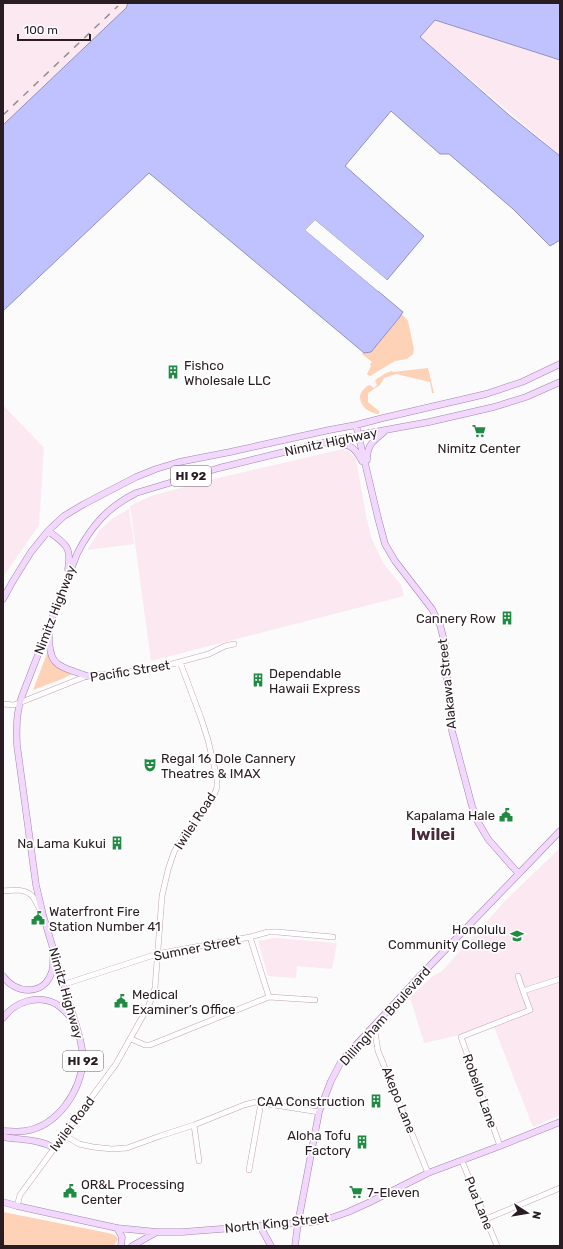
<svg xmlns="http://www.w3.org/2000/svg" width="563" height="1249" viewBox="0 0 563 1249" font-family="Rubik,sans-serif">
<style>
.built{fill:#fbe8f1}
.green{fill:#fed2b7}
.water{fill:#c0c2ff;stroke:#9390bd}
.pier{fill:#fbfbfb}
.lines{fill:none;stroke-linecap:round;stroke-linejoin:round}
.minor-casing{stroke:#c4a1b2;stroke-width:6}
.major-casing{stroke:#a585ae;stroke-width:7}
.minor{stroke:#fff;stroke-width:5}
.major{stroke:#f1d8fc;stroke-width:6}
.rail{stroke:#948e91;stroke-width:1.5;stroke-dasharray:7 7;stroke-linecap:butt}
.labels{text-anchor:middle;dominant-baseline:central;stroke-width:3.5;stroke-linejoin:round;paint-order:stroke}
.shield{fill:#fff;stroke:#696064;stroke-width:1}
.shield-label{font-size:12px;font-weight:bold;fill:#291c22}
.poi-label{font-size:13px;fill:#291c22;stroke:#fff;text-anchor:start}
.street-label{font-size:13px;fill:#291c22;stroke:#fff}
.district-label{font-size:17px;font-weight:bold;fill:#472b3a;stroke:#fff}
</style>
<rect width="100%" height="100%" fill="#fbfbfb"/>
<path class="built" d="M3,3H128L126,8L3,125Z
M435,20L560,60V155L420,37Z
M3,405L44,448L39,525L3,577Z
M343,449L349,452L356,459L366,515L371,537L383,563L401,585L404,596L151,661L130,506L151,496L218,478Z
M129,509L134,544L87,550L100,530L113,518Z
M560,848V1115L533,1127L494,1027L424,1043L410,997L433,976L442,971L505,901Z
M275,938L337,943L332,969L297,966L296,978L268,976L258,941Z"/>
<path class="green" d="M401,313L408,321L414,349L413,354L407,359L395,361L370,376L368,375L367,374L371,366L370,364L372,362L362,354L363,352L365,353L371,352L399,318Z
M428,368L434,393H432L430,382L396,374L384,378L380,385L368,393V402L380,412L378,414C370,413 360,407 360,397C360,392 364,389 367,386L370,385L374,388L377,385L375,380L386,373L392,371L393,372Z
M48,651L50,656L74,673L62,679L33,690Z
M3,1212L108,1233L115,1235L118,1239L114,1246H3Z"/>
<path class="water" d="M128,3H560V60L435,20L420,37L509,115L560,156V240L550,246L513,209L449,154H440L391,111L345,166L424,236L387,280L315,220L305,230L403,312L399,318L371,352L364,353L363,352L149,173L3,311V125L126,8Z"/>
<path class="pier" d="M315,220L387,280L386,281L315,222L308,230L379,289L378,291L305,230Z"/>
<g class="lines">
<g class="minor-casing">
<path id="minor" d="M3,704L14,705L19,703L87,676L144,670L165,666L209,654L225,646L234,644
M3,891C13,890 26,888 33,897C36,901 38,907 41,911
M250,937L269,997
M518,976L523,991
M65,984L157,954L250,937L268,932H277L333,937
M374,1026L378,1051L428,1173
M131,1039L145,1045H150L269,997L315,1000
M194,1125L199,1161
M64,1135L79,1144L93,1147L112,1149L127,1148L160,1136L194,1125L244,1105L256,1102L319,1112
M500,1146L461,1037L530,1010L523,991L560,979
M462,1161L497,1246
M249,1170L261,1103
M17,1206L20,1195L116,1064L149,1005L155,988L162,896L168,870L174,852L184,835L213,798L217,787V778L208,740L201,718L180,662
M486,1219L560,1188"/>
</g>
<g class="major-casing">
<path id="major" d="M356,425L378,518L385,544L395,561L432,609L440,625L445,644L447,679L452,731L472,806L478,822L488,839L518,873
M336,442C351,446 354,446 362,461
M367,460C367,445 373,441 384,432
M48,531C65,543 72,547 68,569
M3,599L13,581L31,552L48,531L64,516L84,504L136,477L156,469L179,462L230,452L329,430L356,425L383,418L486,394L522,382L560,364
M49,630C48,667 57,665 87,676
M3,976C15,994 43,996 51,974C54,968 53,961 53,955
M3,1018C15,1002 37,994 56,1004C63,1008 68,1015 74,1021
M3,1131C10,1131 18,1132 25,1131C58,1126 81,1091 83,1059C83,1051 81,1043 79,1035L43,915L36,885L17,745C16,728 16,712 22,696L77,554C91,526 108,507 136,493L219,468L280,453L358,435L429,422L494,407L526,397L560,382
M3,1137C21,1140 39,1139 54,1148
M3,1202L17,1206L117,1228L157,1232H182L312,1222L328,1219L348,1212L368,1203L428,1173L500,1146L560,1122
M260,1226L271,1246
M117,1228L122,1237L121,1246
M132,1246L157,1232
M295,1246L298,1223L319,1112L331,1081L342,1060L420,976L560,831"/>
</g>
<use href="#minor" class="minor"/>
<use href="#major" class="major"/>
<path class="rail" d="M3,115L118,6"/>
</g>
<defs>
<g id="building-bare" transform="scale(1.08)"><path d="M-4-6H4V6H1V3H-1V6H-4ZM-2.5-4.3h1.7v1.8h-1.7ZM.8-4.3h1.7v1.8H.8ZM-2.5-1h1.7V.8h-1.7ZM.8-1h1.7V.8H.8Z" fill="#1f8b42" stroke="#fff" stroke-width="2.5" paint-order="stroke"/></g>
<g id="supermarket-bare" transform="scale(1.08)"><path d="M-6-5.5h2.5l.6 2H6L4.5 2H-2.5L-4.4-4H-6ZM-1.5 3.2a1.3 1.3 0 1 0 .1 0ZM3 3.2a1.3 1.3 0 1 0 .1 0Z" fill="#1f8b42" stroke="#fff" stroke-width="2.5" paint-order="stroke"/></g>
<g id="theatre-bare" transform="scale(1.08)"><path d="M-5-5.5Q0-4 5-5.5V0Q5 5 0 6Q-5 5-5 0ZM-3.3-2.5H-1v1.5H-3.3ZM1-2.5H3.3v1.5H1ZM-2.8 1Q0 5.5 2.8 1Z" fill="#1f8b42" stroke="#fff" stroke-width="2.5" paint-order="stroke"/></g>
<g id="civic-bare" transform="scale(1.08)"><path d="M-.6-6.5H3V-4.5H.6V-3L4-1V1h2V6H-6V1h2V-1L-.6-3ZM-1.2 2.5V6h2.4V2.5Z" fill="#1f8b42" stroke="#fff" stroke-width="2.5" paint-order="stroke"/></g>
<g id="university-bare" transform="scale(1.08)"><path d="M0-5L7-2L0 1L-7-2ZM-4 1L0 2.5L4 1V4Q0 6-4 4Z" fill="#1f8b42" stroke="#fff" stroke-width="2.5" paint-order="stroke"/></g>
</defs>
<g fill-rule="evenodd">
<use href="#building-bare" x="173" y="372"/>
<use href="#supermarket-bare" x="479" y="431"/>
<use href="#building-bare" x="507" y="618"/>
<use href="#building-bare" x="258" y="680"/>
<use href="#theatre-bare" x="150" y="765"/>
<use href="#civic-bare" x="506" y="815"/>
<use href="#building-bare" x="117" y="843"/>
<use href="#civic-bare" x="38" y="918"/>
<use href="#university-bare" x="517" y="936"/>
<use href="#civic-bare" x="121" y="1001"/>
<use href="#building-bare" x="376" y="1101"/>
<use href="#building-bare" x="362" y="1142"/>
<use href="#civic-bare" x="70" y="1191"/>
<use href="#supermarket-bare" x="356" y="1192"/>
</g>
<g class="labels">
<g class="shield">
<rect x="171" y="466" width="40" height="20" rx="3"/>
<rect x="63" y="1051" width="40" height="20" rx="3"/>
</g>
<g class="shield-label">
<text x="191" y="476">HI 92</text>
<text x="83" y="1061">HI 92</text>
</g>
<g class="poi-label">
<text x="184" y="365">Fishco<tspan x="184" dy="15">Wholesale LLC</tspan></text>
<text x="479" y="448" text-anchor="middle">Nimitz Center</text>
<text x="496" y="618" text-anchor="end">Cannery Row</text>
<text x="269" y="673">Dependable<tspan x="269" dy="15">Hawaii Express</tspan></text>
<text x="161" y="758">Regal 16 Dole Cannery<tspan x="161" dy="15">Theatres &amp; IMAX</tspan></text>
<text x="495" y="815" text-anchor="end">Kapalama Hale</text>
<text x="106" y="843" text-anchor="end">Na Lama Kukui</text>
<text x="49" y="911">Waterfront Fire<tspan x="49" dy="15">Station Number 41</tspan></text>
<text x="506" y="929" text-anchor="end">Honolulu<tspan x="506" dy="15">Community College</tspan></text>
<text x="132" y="994">Medical<tspan x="132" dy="15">Examiner’s Office</tspan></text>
<text x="365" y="1101" text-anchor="end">CAA Construction</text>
<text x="351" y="1135" text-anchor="end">Aloha Tofu<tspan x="351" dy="15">Factory</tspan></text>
<text x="81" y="1184">OR&amp;L Processing<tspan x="81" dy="15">Center</tspan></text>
<text x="367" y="1192">7-Eleven</text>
</g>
<g class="street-label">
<text transform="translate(331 442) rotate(-12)">Nimitz Highway</text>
<text transform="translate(55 610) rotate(-69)">Nimitz Highway</text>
<text transform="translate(130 671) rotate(-9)">Pacific Street</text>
<text transform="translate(447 684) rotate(-96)">Alakawa Street</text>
<text transform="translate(195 821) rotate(-57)">Iwilei Road</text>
<text transform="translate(197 948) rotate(-11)">Sumner Street</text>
<text transform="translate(66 993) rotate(74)">Nimitz Highway</text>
<text transform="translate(385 1016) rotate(-48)">Dillingham Boulevard</text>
<text transform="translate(480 1091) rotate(70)">Robello Lane</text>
<text transform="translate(399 1100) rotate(68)">Akepo Lane</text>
<text transform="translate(72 1124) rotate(-53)">Iwilei Road</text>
<text transform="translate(479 1203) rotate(68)">Pua Lane</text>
<text transform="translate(277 1223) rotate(-6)">North King Street</text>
</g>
<g class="district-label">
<text x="433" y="834">Iwilei</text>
</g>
</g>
<rect width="563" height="1249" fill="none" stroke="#291c22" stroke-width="8"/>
<g transform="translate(527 1213) rotate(102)" stroke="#ffffff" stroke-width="3" paint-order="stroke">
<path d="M0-3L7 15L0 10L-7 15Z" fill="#291c22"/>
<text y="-6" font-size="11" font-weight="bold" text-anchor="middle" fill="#291c22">N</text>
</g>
<path d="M18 34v6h72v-6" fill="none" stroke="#291c22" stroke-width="2"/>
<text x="24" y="34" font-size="12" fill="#291c22" stroke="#ffffff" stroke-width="3" paint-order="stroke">100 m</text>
</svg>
